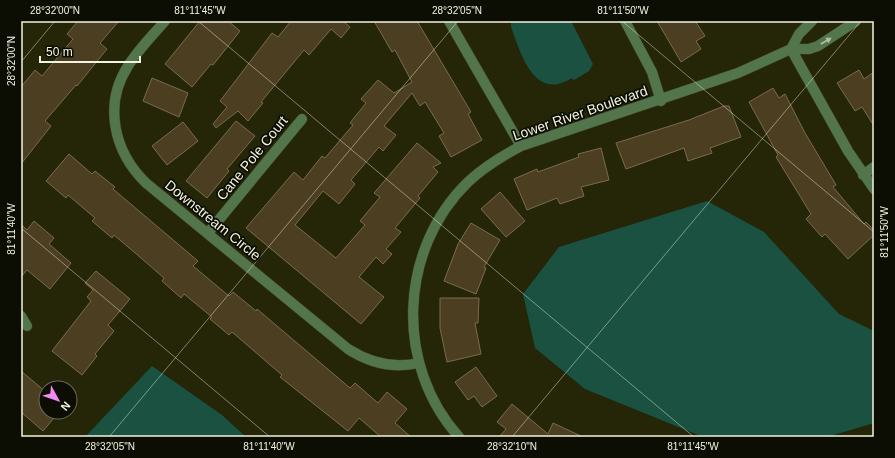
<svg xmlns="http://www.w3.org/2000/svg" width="895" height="458" viewBox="0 0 895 458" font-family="Helvetica,sans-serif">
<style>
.water{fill:#1a5141}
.building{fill:#4c3e21;stroke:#7b6b4d}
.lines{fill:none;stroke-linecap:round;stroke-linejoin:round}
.street-casing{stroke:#414326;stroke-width:11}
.street{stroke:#52754c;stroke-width:10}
.oneway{fill:#b2c1a6}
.ticks{fill:none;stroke:#f2f4e2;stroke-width:1;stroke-opacity:0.45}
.labels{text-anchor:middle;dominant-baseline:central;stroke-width:3.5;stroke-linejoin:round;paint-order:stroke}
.street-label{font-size:14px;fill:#f2f4e2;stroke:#0d0e03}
.neatline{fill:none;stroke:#f2f4e2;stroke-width:1.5}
.ticks-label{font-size:10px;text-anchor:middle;fill:#f2f4e2}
</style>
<rect width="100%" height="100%" fill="#242607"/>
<path class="water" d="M511,21H571L593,64L589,71L576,79L573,80L572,78C534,102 521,54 511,27Z
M707,201L764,232L839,314L874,331V423L827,437H703L585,389L535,348L523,294L559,247Z
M152,366L222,415L246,437H85Z"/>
<path class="building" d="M78,21H119L100,43L107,49L77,86L76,85L45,121L51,126L21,164V87L35,70L42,76L73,39L67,34Z
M200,21H228L240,31L213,65L211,64L192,87L165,64Z
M291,21H343L350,27L341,38L331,29L309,55L304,50L261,102L263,103L248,121L238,111L216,128L213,124L227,107L220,101L272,33L278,37Z
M374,21H417L471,112L468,114L482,140L451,157L439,136L444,133L425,102L420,106L412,93L384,126L396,135L383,151L379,147L351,180L355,184L339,204L323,191L295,225L336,258L365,225L360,221L380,197L374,193L417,143L441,163L433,167L438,172L418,196L420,198L395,228L401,232L386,249L392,254L383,264L376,257L359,277L384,297L361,324L246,228L294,172L303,180L322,156L325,158L353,125L350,123L366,103L361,99L378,80L394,93L412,82L395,50L392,52Z
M657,21H695L705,36L696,41L701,49L681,62Z
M859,70L864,79L874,72V126L862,107L855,111L837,83Z
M152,78L188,93L179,117L143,101Z
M773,88L779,98L785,94L805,133L836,185L833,187L864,224L866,222L874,230V235L848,259L825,234L822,237L806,219L811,214L776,157L778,155L749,102Z
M724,106H729L741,137L710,148L712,153L688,161L684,148L626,169L616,143L689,120Z
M236,121L255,136L227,169L229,171L207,198L186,181Z
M183,122L198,141L167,165L152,146Z
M601,148L609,180L581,187L584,196L560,204L557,198L527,210L514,179L537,169L538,172L579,157L578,154Z
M69,154L92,174L95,171L115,187L113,189L198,261L193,266L229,296L233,292L256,311L257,309L350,388L355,383L378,403L387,392L407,409L395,423L411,437H381L359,418L348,431L280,377L282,375L232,332L229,335L210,319L212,317L184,294L181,298L162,281L164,278L141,258L114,235L112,238L92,221L95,218L68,195L66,198L46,181Z
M500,192L525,221L506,237L481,209Z
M34,221L54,238L49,244L71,263L50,289L27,270L21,277V224L27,230Z
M471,223L500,240L484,267L486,268L476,294L444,281L458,244Z
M96,271L130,299L108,325L114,331L95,354L97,356L82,375L52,351L91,301L87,297L93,290L85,283Z
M440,298H479L478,323H475L481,354L447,362L440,328Z
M476,367L497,396L482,407L474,396L468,400L455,382Z
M21,371L46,392V412H59L43,431L21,412Z
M512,404L548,434L553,423L583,437H499L506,429L497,422Z"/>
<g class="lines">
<g class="street-casing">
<path id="street" d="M165,21C152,36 138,50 128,66C103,105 114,152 146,183L348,349C370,363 393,369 419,363
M449,21L521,146
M625,21L652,72L661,101
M791,49L848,151L874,189
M791,49L799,34L812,21
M863,175L874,167
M208,233L302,119
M21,316L27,326
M459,437C394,365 399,249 468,182C484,167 502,156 521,146L738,73L791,49H809L818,46L856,21"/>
</g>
<use href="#street" class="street"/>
</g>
<defs><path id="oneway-solid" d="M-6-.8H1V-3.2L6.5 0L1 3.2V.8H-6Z"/></defs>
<use class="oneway" href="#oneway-solid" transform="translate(826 41) rotate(-30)"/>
<path class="ticks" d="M198,21L694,437M622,21L874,232M21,62L55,21M21,228L270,437M109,437L458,21M512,437L861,21"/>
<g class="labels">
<g class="street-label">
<text transform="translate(580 113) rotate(-19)">Lower River Boulevard</text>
<text transform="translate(252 158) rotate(-51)">Cane Pole Court</text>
<text transform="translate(213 220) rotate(39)">Downstream Circle</text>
</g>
</g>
<rect width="895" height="458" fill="none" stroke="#0d0e03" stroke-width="44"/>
<g transform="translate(58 400) rotate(130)"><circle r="19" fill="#0d0e03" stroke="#696a5c"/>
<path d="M0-3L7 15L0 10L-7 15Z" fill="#f38af1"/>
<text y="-6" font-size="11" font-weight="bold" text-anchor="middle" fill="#f2f4e2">N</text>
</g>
<path d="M40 56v6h100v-6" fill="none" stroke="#f2f4e2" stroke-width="2"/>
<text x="46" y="56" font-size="12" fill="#f2f4e2" stroke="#0d0e03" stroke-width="3" paint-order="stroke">50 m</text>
<rect x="22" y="22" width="851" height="414" class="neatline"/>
<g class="ticks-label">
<text x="55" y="14">28°32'00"N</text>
<text x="200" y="14">81°11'45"W</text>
<text x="457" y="14">28°32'05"N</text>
<text x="623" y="14">81°11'50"W</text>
<text transform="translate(11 61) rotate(-90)" y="4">28°32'00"N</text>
<text transform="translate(11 229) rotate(-90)" y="4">81°11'40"W</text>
<text transform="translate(884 232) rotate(-90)" y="4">81°11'50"W</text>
<text x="110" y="450">28°32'05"N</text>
<text x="269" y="450">81°11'40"W</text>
<text x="512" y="450">28°32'10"N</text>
<text x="693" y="450">81°11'45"W</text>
</g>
</svg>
